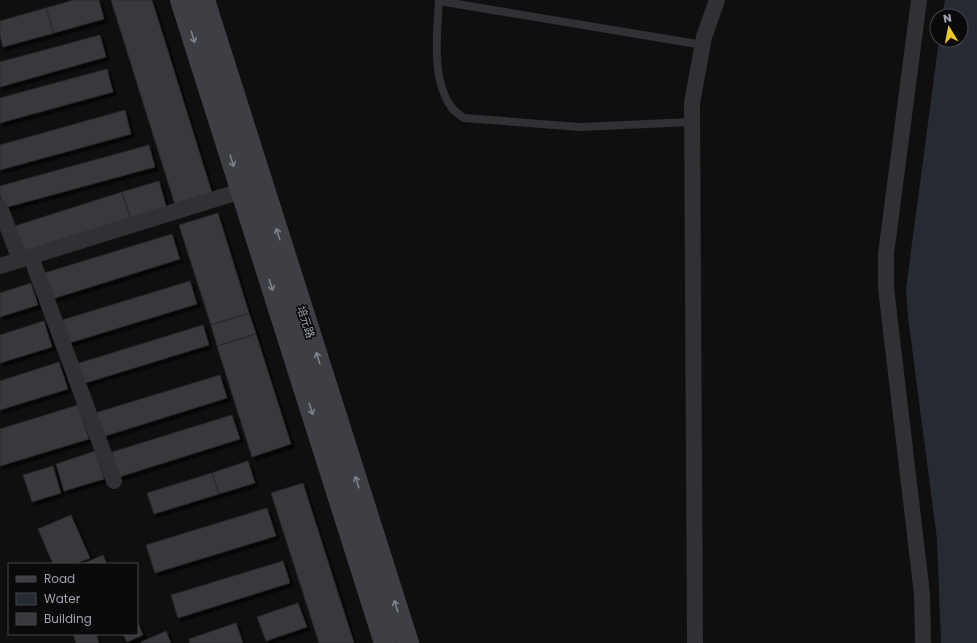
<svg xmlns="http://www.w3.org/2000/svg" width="977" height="643" viewBox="0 0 977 643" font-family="Poppins,'Noto Sans SC',sans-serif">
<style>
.water{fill:#262b33}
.building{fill:#39393d;stroke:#29292c;filter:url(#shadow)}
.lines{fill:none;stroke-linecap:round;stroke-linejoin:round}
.lane{stroke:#303035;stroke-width:8}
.street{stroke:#303035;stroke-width:16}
.secondary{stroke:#3e3f45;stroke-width:22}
.oneway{stroke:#7e808b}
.labels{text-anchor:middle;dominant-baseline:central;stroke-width:3.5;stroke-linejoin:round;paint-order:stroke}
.street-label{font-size:11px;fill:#a0a3b1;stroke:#0a0a0b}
</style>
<defs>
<filter id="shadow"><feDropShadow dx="3.5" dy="3.5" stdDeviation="0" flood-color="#0009"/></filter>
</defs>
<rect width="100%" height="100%" fill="#0f0f10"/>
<path class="water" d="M945,0H977V643H941L937,539L908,317L906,289L939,40H961V16H942Z"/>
<path class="building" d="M74,0H99L104,19L54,33L46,8Z
M111,0H152L213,196L176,208Z
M46,8L54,33L3,47L0,35V21Z
M100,35L106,57L0,87V62Z
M107,69L113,92L0,123V98Z
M125,110L131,134L0,170V145Z
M149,145L155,167L4,208L0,195V186Z
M159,181L167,209L131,220L122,192Z
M122,192L131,220L23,253L15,226Z
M218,213L249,313L211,325L179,225Z
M172,234L180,259L49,300L41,274Z
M190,281L197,304L66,344L59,321Z
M31,283L38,305L0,317V293Z
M249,313L256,334L217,346L211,325Z
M44,321L52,347L0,363V335Z
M203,325L209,345L82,384L76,364Z
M256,334L291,444L252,457L217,346Z
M59,362L68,389L0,410V381Z
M220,375L227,398L102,437L95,413Z
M78,405L89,439L0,466V429Z
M232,415L240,439L119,477L112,452Z
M95,451L104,479L64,491L56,464Z
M248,461L255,483L219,494L212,473Z
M53,466L61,493L32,502L23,475Z
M212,473L219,494L154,514L147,493Z
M303,483L354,643H319L271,493Z
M267,508L276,536L155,573L146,545Z
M71,515L90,558L75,564H53L38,529Z
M103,555L107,564H82Z
M283,561L290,583L178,618L171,595Z
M298,603L307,627L266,641L257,617Z
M137,620L143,635L127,642L123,634H137Z
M236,623L243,643H190L189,639Z
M166,631L171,643H142L141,642Z
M73,634H96L99,643H76Z"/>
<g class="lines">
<path class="lane" d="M439,0C437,33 431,80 452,108C455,112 460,115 464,118L580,127L692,122
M439,1L703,45"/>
<path class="street" d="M919,0L886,254V288L922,594L923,643
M0,207L20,260
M31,257L114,481
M0,266L241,191
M695,643L692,103L704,37L717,0"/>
<path class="secondary" d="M181,0L385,643
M204,0L408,643"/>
</g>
<defs><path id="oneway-shaft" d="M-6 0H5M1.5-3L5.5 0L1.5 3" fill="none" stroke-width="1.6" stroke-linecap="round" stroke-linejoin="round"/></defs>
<g class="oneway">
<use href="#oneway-shaft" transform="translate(193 37) rotate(73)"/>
<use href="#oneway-shaft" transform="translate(232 161) rotate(72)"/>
<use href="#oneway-shaft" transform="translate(278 234) rotate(-108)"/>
<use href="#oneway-shaft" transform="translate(271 285) rotate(72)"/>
<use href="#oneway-shaft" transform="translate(318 358) rotate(-108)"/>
<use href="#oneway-shaft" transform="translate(311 409) rotate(72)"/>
<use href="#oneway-shaft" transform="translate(357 482) rotate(-108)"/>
<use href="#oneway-shaft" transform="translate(396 606) rotate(-108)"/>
</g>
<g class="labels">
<g class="street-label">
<text transform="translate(306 322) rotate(72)">培元路</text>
</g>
</g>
<rect x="8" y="563" width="130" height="72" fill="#0a0a0b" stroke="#46474d"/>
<rect x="16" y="576" width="20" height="6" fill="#3e3f45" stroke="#46474d"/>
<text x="44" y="583" font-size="12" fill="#a0a3b1">Road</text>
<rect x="16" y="593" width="20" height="12" fill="#262b33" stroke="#46474d"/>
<text x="44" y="603" font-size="12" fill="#a0a3b1">Water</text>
<rect x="16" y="613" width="20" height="12" fill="#39393d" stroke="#46474d"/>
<text x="44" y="623" font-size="12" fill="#a0a3b1">Building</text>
<g transform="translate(949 28) rotate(350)"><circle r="19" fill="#0a0a0b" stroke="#46474d"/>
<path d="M0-3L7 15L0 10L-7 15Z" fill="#f1c926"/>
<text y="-6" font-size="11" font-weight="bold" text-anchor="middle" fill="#a0a3b1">N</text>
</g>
</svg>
